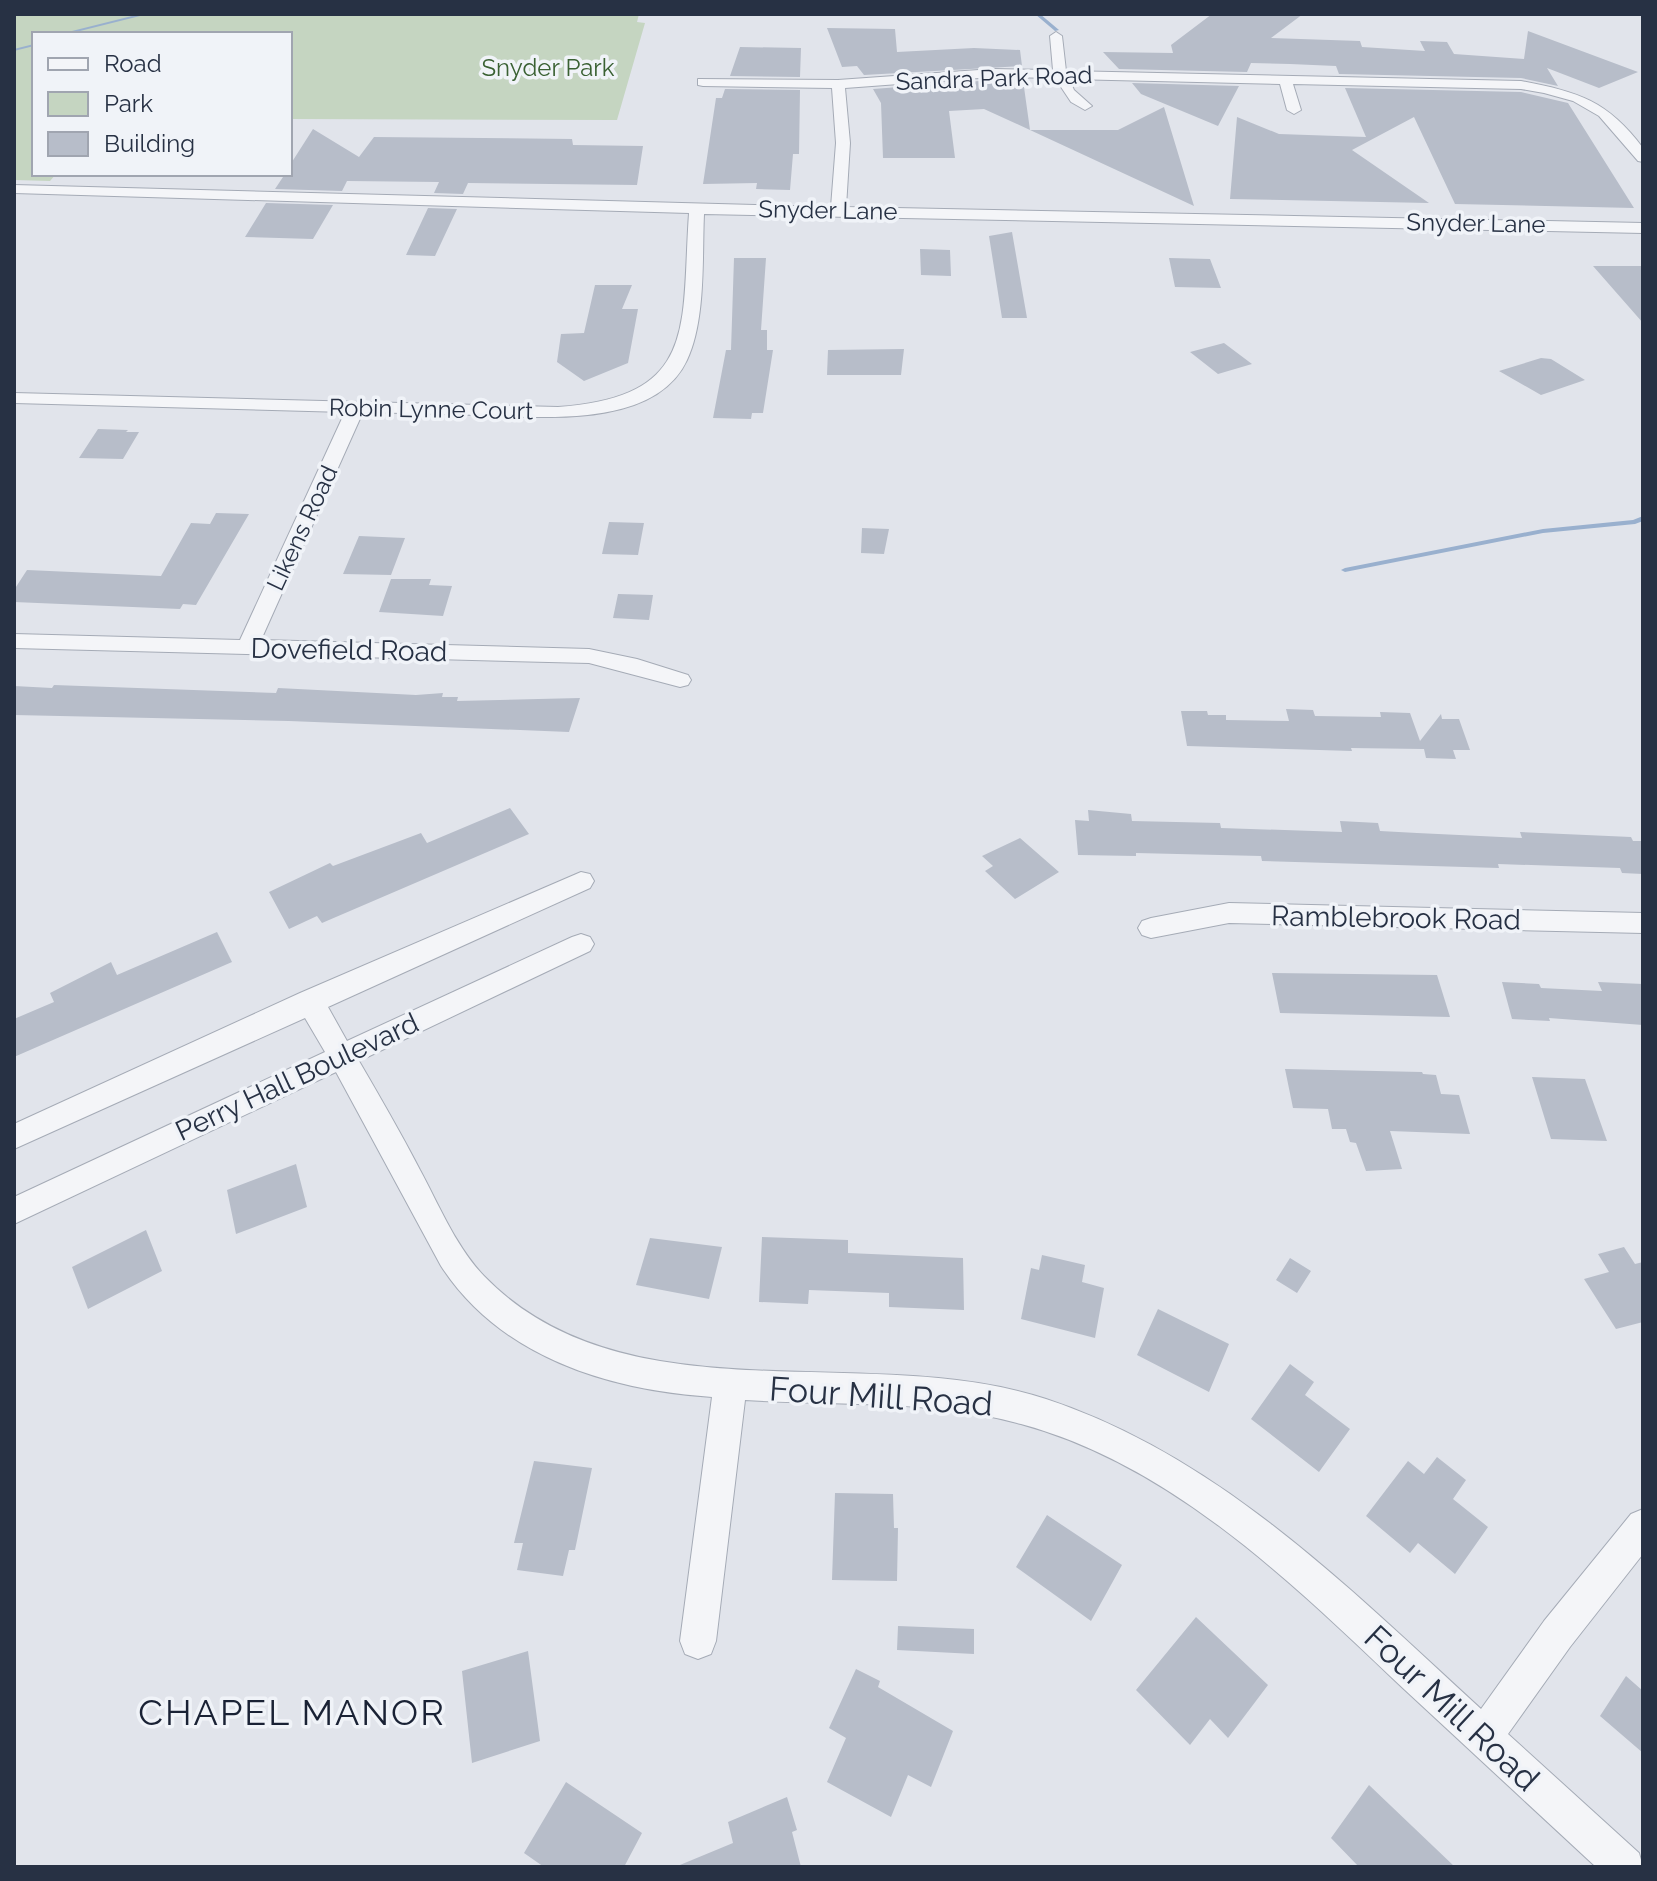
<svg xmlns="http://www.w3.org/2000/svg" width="1657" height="1881" viewBox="0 0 1657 1881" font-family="Raleway,sans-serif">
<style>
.green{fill:#c5d5c1}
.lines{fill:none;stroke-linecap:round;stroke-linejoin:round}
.stream{fill:#99b0ce;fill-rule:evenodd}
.building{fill:#b7bdc9}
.minor-casing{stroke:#a5abb6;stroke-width:2}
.minor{fill:#f4f5f8;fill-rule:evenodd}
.labels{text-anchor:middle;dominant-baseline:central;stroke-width:7;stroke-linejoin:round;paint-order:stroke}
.far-park-label{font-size:24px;fill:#3a6133;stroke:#f0f3f8}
.far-street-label{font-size:24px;fill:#273144;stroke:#f0f3f8}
.street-label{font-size:28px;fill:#273144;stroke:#f0f3f8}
.near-street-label{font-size:34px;fill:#273144;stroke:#f0f3f8}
.near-neighbourhood-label{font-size:36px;letter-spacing:2px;fill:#1a2235;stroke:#f0f3f8}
</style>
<rect width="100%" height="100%" fill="#e1e4eb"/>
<path class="green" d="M14,14H639L637,22L645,23L617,120L290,119V34H34V174H56L50,181L14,180Z"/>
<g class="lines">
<path class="stream" d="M140,14H148L68,34H60Z
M1035,14H1040L1059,30L1055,31Z
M34,44V46L14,51V49Z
M1643,516V521L1635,524L1543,533L1345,572L1341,570L1345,568L1543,529L1633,520Z"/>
</g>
<path class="building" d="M1212,14H1303L1271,38L1360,41L1362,47L1425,51L1420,41L1447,42L1454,54L1524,59L1528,31L1638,72L1599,88L1547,68L1558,86L1521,78L1339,74L1336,66L1290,64L1251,63L1247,72L1119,69L1103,52L1173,53L1171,45Z
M827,28L895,29L897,52L974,48L1020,50L1022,66L864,75L857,66L842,67Z
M740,47L801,48L800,77L730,76Z
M993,80H1023L1030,130L984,109L949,111L955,158H883L881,103L873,89Z
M1132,83L1239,86L1218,126L1141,94Z
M1345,88L1521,92L1568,103L1634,208L1455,204L1414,117L1352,150L1429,203L1230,199L1237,117L1279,134L1366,137Z
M725,89L800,90L799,154H793L790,190L756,189L757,183L703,184L716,98H722Z
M1164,107L1194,206L1030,130H1118Z
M313,129L359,157L374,137L572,139L573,145L643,146L637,185L468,183L463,194L434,193L439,182L347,181L342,191L275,189L285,174H290V165Z
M266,203L333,205L313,239L245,237Z
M428,208L457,209L435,256L406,255Z
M1012,232L1027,318H1002L989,236Z
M920,249L950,250L951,276L921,275Z
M734,258H766L761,330H767V350H773L763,413H752L751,419L713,418L726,350H731Z
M1169,258L1210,259L1221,288L1175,287Z
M1593,266H1643V323Z
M595,285H632L622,309H638L628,363L584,381L557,362L561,334L584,333Z
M1224,343L1252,364L1218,374L1190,352Z
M904,349L901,375H827L828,350Z
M1541,358L1551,359L1585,380L1541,395L1499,371Z
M98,429L128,430L126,432H139L123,459L79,458Z
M216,513L249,514L196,605L183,604L180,609L14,602V590L27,570L161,576L191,523L210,524Z
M609,522L644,523L638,555L602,554Z
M862,528L889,529L884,554L861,553Z
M359,536L405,538L391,575L343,574Z
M391,579H431L429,585L452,586L443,616L379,612Z
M618,594L653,595L649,620L613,618Z
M54,685L276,693L278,688L416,695L443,693L442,697H458L457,701L580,698L569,732L289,721L14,715V686L52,688Z
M1286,709L1313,710L1315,716L1381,717L1380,712L1410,713L1420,741L1441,714L1442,719H1459L1470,750H1453L1456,759L1426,758L1424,749H1423L1351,748L1352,751L1187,746L1181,711H1207L1208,715H1226V720L1289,721Z
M510,808L529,834L322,923L317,916L289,929L269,892L330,863L333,866L421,833L427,843Z
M1088,810L1131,814L1132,821L1220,823L1221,828L1342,832L1340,821L1378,823L1380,831L1417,833L1522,838L1520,832L1631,837L1633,841H1643V874L1622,873L1620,868L1498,864L1499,868L1262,861L1261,856L1136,853V856L1078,855L1075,820L1089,821Z
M1020,838L1059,872L1015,899L985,871L993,866L982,856Z
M217,932L232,962L14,1057V1019L54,1002L50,993L111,962L117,975Z
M1272,973L1437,975L1450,1017L1280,1013Z
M1502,982L1539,984L1541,988L1602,991L1598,982L1643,984V1025L1549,1018L1550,1021L1512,1019Z
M1285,1069L1422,1072L1423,1074L1436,1075L1441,1094L1459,1095L1470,1134L1390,1131L1402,1169L1366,1171L1356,1143L1350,1142L1346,1129H1332L1328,1109L1293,1108Z
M1532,1077L1585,1079L1607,1141L1551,1139Z
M296,1164L307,1207L236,1234L227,1190Z
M146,1230L162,1271L88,1309L72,1267Z
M762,1237L848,1240V1253L963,1258L964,1310L889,1307V1293L809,1290L808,1304L759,1302Z
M650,1238L722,1247L709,1299L636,1285Z
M1624,1247L1635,1264L1643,1262V1322L1616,1329L1584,1279L1609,1272L1598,1254Z
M1042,1255L1085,1265L1082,1282L1104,1288L1095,1338L1021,1319L1031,1268L1039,1270Z
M1290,1258L1311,1271L1297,1293L1276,1280Z
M1158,1309L1229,1344L1209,1392L1137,1355Z
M1290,1364L1314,1382L1305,1395L1350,1429L1319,1472L1251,1419Z
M1437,1457L1466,1480L1453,1499L1488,1527L1455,1574L1418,1543L1410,1553L1366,1516L1408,1461L1424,1474Z
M534,1461L592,1468L575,1550H569L563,1576L517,1570L523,1543H514Z
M835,1493L893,1494L894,1528H898L897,1581L832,1580Z
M1047,1515L1122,1565L1091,1621L1016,1567Z
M1196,1617L1268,1685L1228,1738L1210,1719L1190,1745L1136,1690Z
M898,1626L974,1629V1654L897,1650Z
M528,1651L540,1741L472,1763L462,1671Z
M856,1669L880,1681L878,1687L953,1731L931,1787L908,1775L891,1817L827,1782L846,1738L829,1728Z
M1626,1676L1643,1691V1753L1600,1716Z
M566,1782L642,1833L624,1867H544L524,1853Z
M1369,1785L1455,1867H1359L1331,1838Z
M787,1797L797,1830L792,1832L801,1867H675L733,1843L728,1822Z"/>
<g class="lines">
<g class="minor-casing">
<path id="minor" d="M1056,32L1062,36L1066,71L1521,81C1578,92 1607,100 1643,148V162L1638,161L1599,116L1573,101L1544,93L1521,89L1293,84L1301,110L1294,114L1287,110L1280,84L1069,79L1074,90L1092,106L1085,110L1071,102L1055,78L993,77L845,88L850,143L846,207L1643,223V233L704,214C702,257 706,320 687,360C655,429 542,417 480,415C441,414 402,413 363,412L261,640L589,649L637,659L688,675L691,680L688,685L680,687L589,663L14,648V634L240,640L345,412L14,403V393L558,407C699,397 681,327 689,213L14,193V185L831,207L836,143L832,88L703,86L698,85V79L838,80L993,69L1053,70L1050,36Z
M581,872L590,874L594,881L590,888L328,1007L347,1041L572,937L581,934L590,937L594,944L590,951L359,1061C380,1097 401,1133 420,1170C439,1205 456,1247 484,1276C625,1422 869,1340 1046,1399C1219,1456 1350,1589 1481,1709L1544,1621L1631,1514L1643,1509V1554L1570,1647L1508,1734L1639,1853L1643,1867H1596C1532,1808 1469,1749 1405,1690C1294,1585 1173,1465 1021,1424C932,1399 836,1406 745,1400L716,1641L711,1654L698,1659L685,1654L680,1641L712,1397C608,1390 500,1357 441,1266L336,1072L14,1224V1197L325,1052L305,1018L14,1149V1124L300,993Z
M1229,903L1643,913V933L1229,923L1151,938L1142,935L1138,928L1142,921L1151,918Z"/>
</g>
<use href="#minor" class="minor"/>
</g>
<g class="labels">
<g class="far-park-label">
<text x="548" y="67">Snyder Park</text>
</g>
<g class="far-street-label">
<text transform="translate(994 78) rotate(-2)">Sandra Park Road</text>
<text transform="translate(828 210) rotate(1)">Snyder Lane</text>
<text transform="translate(1476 223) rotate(1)">Snyder Lane</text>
<text transform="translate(431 409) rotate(1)">Robin Lynne Court</text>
<text transform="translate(302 528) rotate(-65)">Likens Road</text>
</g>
<g class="street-label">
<text transform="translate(349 650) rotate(1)">Dovefield Road</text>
<text transform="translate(1396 918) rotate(1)">Ramblebrook Road</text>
<text transform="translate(297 1077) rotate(-25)">Perry Hall Boulevard</text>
</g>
<g class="near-street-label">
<text transform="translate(881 1396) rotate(4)">Four Mill Road</text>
<text transform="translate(1452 1708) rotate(43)">Four Mill Road</text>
</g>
<g class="near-neighbourhood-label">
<text x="292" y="1712">CHAPEL MANOR</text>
</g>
</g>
<rect width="1657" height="1881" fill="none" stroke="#273144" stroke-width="32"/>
<rect x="32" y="32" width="260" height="144" fill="#f0f3f8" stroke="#a0a5b0" stroke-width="2"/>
<rect x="48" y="58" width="40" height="12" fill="#f4f5f8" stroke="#a0a5b0" stroke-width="2"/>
<text x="104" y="72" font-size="24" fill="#273144">Road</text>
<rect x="48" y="92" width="40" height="24" fill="#c5d5c1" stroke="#a0a5b0" stroke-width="2"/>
<text x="104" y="112" font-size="24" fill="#273144">Park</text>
<rect x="48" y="132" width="40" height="24" fill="#b7bdc9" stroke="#a0a5b0" stroke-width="2"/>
<text x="104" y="152" font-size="24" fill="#273144">Building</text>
</svg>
